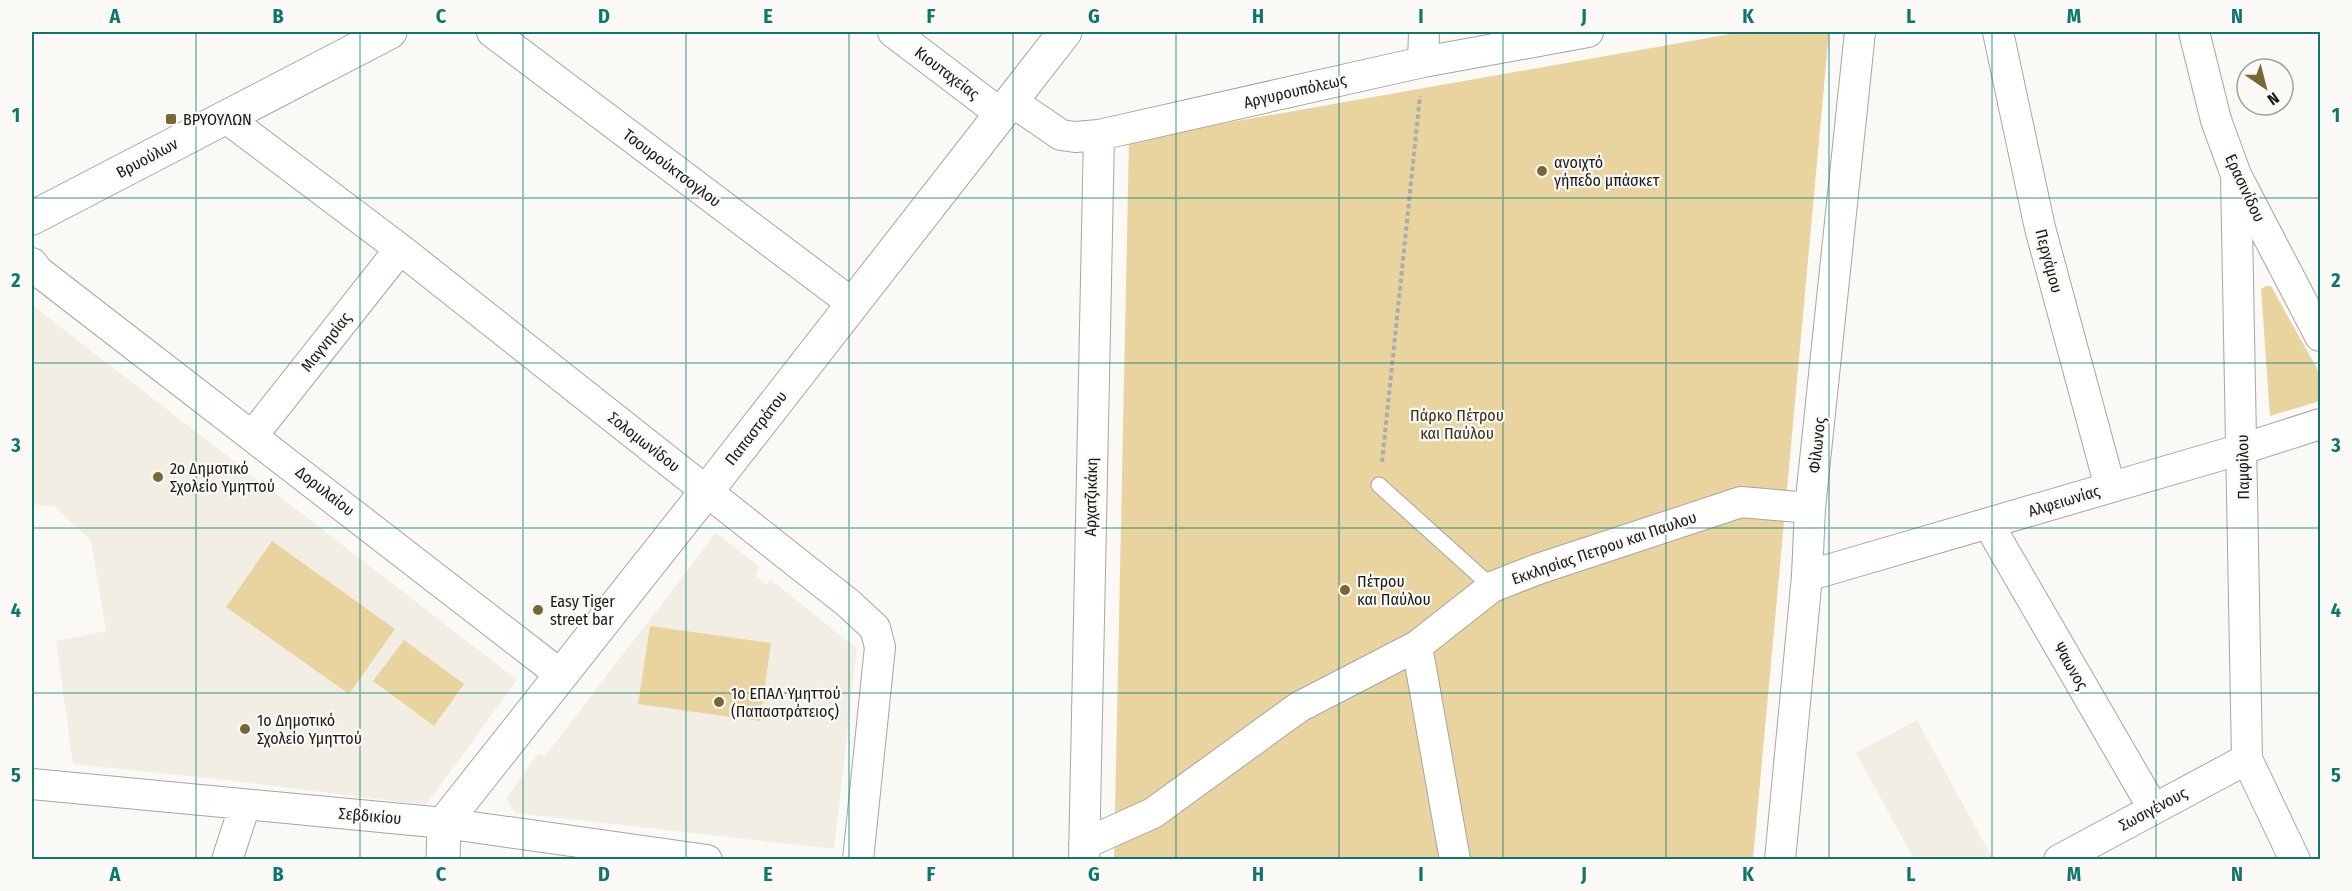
<svg xmlns="http://www.w3.org/2000/svg" width="2352" height="891" viewBox="0 0 2352 891" font-family="'Fira Sans Condensed',sans-serif">
<style>
.built{fill:#f2eee4}
.green{fill:#e9d4a0}
.lines{fill:none;stroke-linecap:round;stroke-linejoin:round}
.lane-casing{stroke:#a6a5a2;stroke-width:17}
.street-casing{stroke:#a6a5a2;stroke-width:32}
.secondary-casing{stroke:#a6a5a2;stroke-width:35}
.path{stroke:#acacaa;stroke-width:4;stroke-dasharray:4.5 3;stroke-linecap:butt}
.lane{stroke:#fff;stroke-width:15}
.street{stroke:#fff;stroke-width:30}
.secondary{stroke:#fff;stroke-width:33}
.grid{fill:none;stroke:#0f766e;stroke-width:1.5;stroke-opacity:0.55}
.poi-dot{fill:#796735;stroke:#faf9f6;stroke-width:2}
.labels{text-anchor:middle;dominant-baseline:central;stroke-width:4.5;stroke-linejoin:round;paint-order:stroke}
.street-label{font-size:16px;fill:#191918;stroke:#faf9f6}
.poi-label{font-size:16px;fill:#191918;stroke:#faf9f6;text-anchor:start}
.park-label{font-size:16px;fill:#3a2f12;stroke:#faf9f6}
.neatline{fill:none;stroke:#0f766e;stroke-width:2}
.grid-label{font-size:20px;text-anchor:middle;font-weight:bold;fill:#0f766e}
</style>
<rect width="100%" height="100%" fill="#faf9f6"/>
<path class="built" d="M32,305L517,680L426,805L217,779L73,764L56,641L106,631L91,541L55,507L32,504Z
M716,533L759,566L756,576L767,585L770,579L857,649L834,849L515,813L506,799L538,754L545,756Z
M1917,720L1943,768L1993,859H1914L1856,753Z"/>
<path class="green" d="M1742,32H1829L1753,859L1114,860L1129,140Z
M2266,286H2271L2320,374V401L2270,416L2261,289Z
M272,541L395,629L349,694L226,607Z
M650,626L771,643L760,721L638,704Z
M404,640L464,684L434,726L373,681Z"/>
<g class="lines">
<g class="lane-casing">
<path id="lane" d="M1379,485L1492,587"/>
</g>
<g class="street-casing">
<path id="street" d="M492,32L853,304
M893,32L1001,114
M1998,32L2040,228L2110,487
M2194,32L2216,120L2236,175L2320,336
M1423,62L1424,32
M1011,101L1061,135L1075,137L1099,135L1423,62L1588,32
M225,117L400,249L848,603L875,628L880,647L858,860
M2236,175L2247,759L2295,860
M32,263L38,271L561,675
M253,435L400,249
M1989,525L2153,808
M1807,576L2242,449L2320,424
M1417,646L1455,860
M32,784L444,823L707,860
M1084,844L1153,813L1299,707L1417,646L1492,587L1538,569L1741,502L1810,508
M227,860L245,805
M1084,860L1099,135
M1780,860L1807,576L1810,508L1860,32
M2059,860L2247,759"/>
</g>
<g class="secondary-casing">
<path id="secondary" d="M32,218L390,32
M443,860L444,823L717,478L1065,32"/>
</g>
<path class="path" d="M1382,462L1420,96"/>
<use href="#lane" class="lane"/>
<use href="#street" class="street"/>
<use href="#secondary" class="secondary"/>
</g>
<path class="grid" d="M196,32V860M360,32V860M523,32V860M686,32V860M849,32V860M1013,32V860M1176,32V860M1339,32V860M1503,32V860M1666,32V860M1829,32V860M1992,32V860M2156,32V860M32,198H2320M32,363H2320M32,528H2320M32,693H2320"/>
<g class="poi-dot">
<rect x="165" y="113" width="12" height="12" rx="3"/>
<circle cx="1542" cy="171" r="6"/>
<circle cx="158" cy="477" r="6"/>
<circle cx="1345" cy="590" r="6"/>
<circle cx="538" cy="610" r="6"/>
<circle cx="719" cy="702" r="6"/>
<circle cx="245" cy="729" r="6"/>
</g>
<g class="labels">
<g class="street-label">
<text transform="translate(947 73) rotate(37)">Κιουταχείας</text>
<text transform="translate(1295 91) rotate(-13)">Αργυρουπόλεως</text>
<text transform="translate(147 158) rotate(-28)">Βρυούλων</text>
<text transform="translate(672 168) rotate(37)">Τσουρούκτσογλου</text>
<text transform="translate(2245 188) rotate(65)">Ερασινίδου</text>
<text transform="translate(2049 261) rotate(75)">Περγάμου</text>
<text transform="translate(326 342) rotate(-52)">Μαγνησίας</text>
<text transform="translate(756 428) rotate(-52)">Παπαστράτου</text>
<text transform="translate(644 442) rotate(38)">Σολομωνίδου</text>
<text transform="translate(1817 445) rotate(-84)">Φίλωνος</text>
<text transform="translate(2243 467) rotate(-91)">Παμφίλου</text>
<text transform="translate(325 491) rotate(38)">Δορυλαίου</text>
<text transform="translate(1091 497) rotate(-89)">Αρχατζικάκη</text>
<text transform="translate(2064 501) rotate(-17)">Αλφειωνίας</text>
<text transform="translate(1604 548) rotate(-19)">Εκκλησίας Πετρου και Παυλου</text>
<text transform="translate(2071 666) rotate(60)">Ψαωνος</text>
<text transform="translate(2153 809) rotate(-28)">Σωσιγένους</text>
<text transform="translate(370 816) rotate(5)">Σεβδικίου</text>
</g>
<g class="poi-label">
<text x="183" y="119">ΒΡΥΟΥΛΩΝ</text>
<text x="1554" y="162">ανοιχτό<tspan x="1554" dy="18">γήπεδο μπάσκετ</tspan></text>
<text x="170" y="468">2ο Δημοτικό<tspan x="170" dy="18">Σχολείο Υμηττού</tspan></text>
<text x="1357" y="581">Πέτρου<tspan x="1357" dy="18">και Παύλου</tspan></text>
<text x="550" y="601">Easy Tiger<tspan x="550" dy="18">street bar</tspan></text>
<text x="731" y="693">1ο ΕΠΑΛ Υμηττού<tspan x="731" dy="18">(Παπαστράτειος)</tspan></text>
<text x="257" y="720">1ο Δημοτικό<tspan x="257" dy="18">Σχολείο Υμηττού</tspan></text>
</g>
<g class="park-label">
<text x="1457" y="415">Πάρκο Πέτρου<tspan x="1457" dy="18">και Παύλου</tspan></text>
</g>
</g>
<rect width="2352" height="891" fill="none" stroke="#faf9f6" stroke-width="66"/>
<g transform="translate(2265 87) rotate(145)"><circle r="28" fill="#faf9f6" stroke="#a09f9d" stroke-width="1.5"/>
<path d="M0-4.5L10 22L0 15L-10 22Z" fill="#796735"/>
<text y="-9" font-size="16" font-weight="bold" text-anchor="middle" fill="#191918">N</text>
</g>
<rect x="33" y="33" width="2286" height="825" class="neatline"/>
<g class="grid-label">
<text x="115" y="23">A</text>
<text x="278" y="23">B</text>
<text x="441" y="23">C</text>
<text x="604" y="23">D</text>
<text x="768" y="23">E</text>
<text x="931" y="23">F</text>
<text x="1094" y="23">G</text>
<text x="1258" y="23">H</text>
<text x="1421" y="23">I</text>
<text x="1584" y="23">J</text>
<text x="1748" y="23">K</text>
<text x="1911" y="23">L</text>
<text x="2074" y="23">M</text>
<text x="2237" y="23">N</text>
<text x="16" y="122">1</text>
<text x="2336" y="122">1</text>
<text x="16" y="287">2</text>
<text x="2336" y="287">2</text>
<text x="16" y="452">3</text>
<text x="2336" y="452">3</text>
<text x="16" y="617">4</text>
<text x="2336" y="617">4</text>
<text x="16" y="782">5</text>
<text x="2336" y="782">5</text>
<text x="115" y="881">A</text>
<text x="278" y="881">B</text>
<text x="441" y="881">C</text>
<text x="604" y="881">D</text>
<text x="768" y="881">E</text>
<text x="931" y="881">F</text>
<text x="1094" y="881">G</text>
<text x="1258" y="881">H</text>
<text x="1421" y="881">I</text>
<text x="1584" y="881">J</text>
<text x="1748" y="881">K</text>
<text x="1911" y="881">L</text>
<text x="2074" y="881">M</text>
<text x="2237" y="881">N</text>
</g>
</svg>
